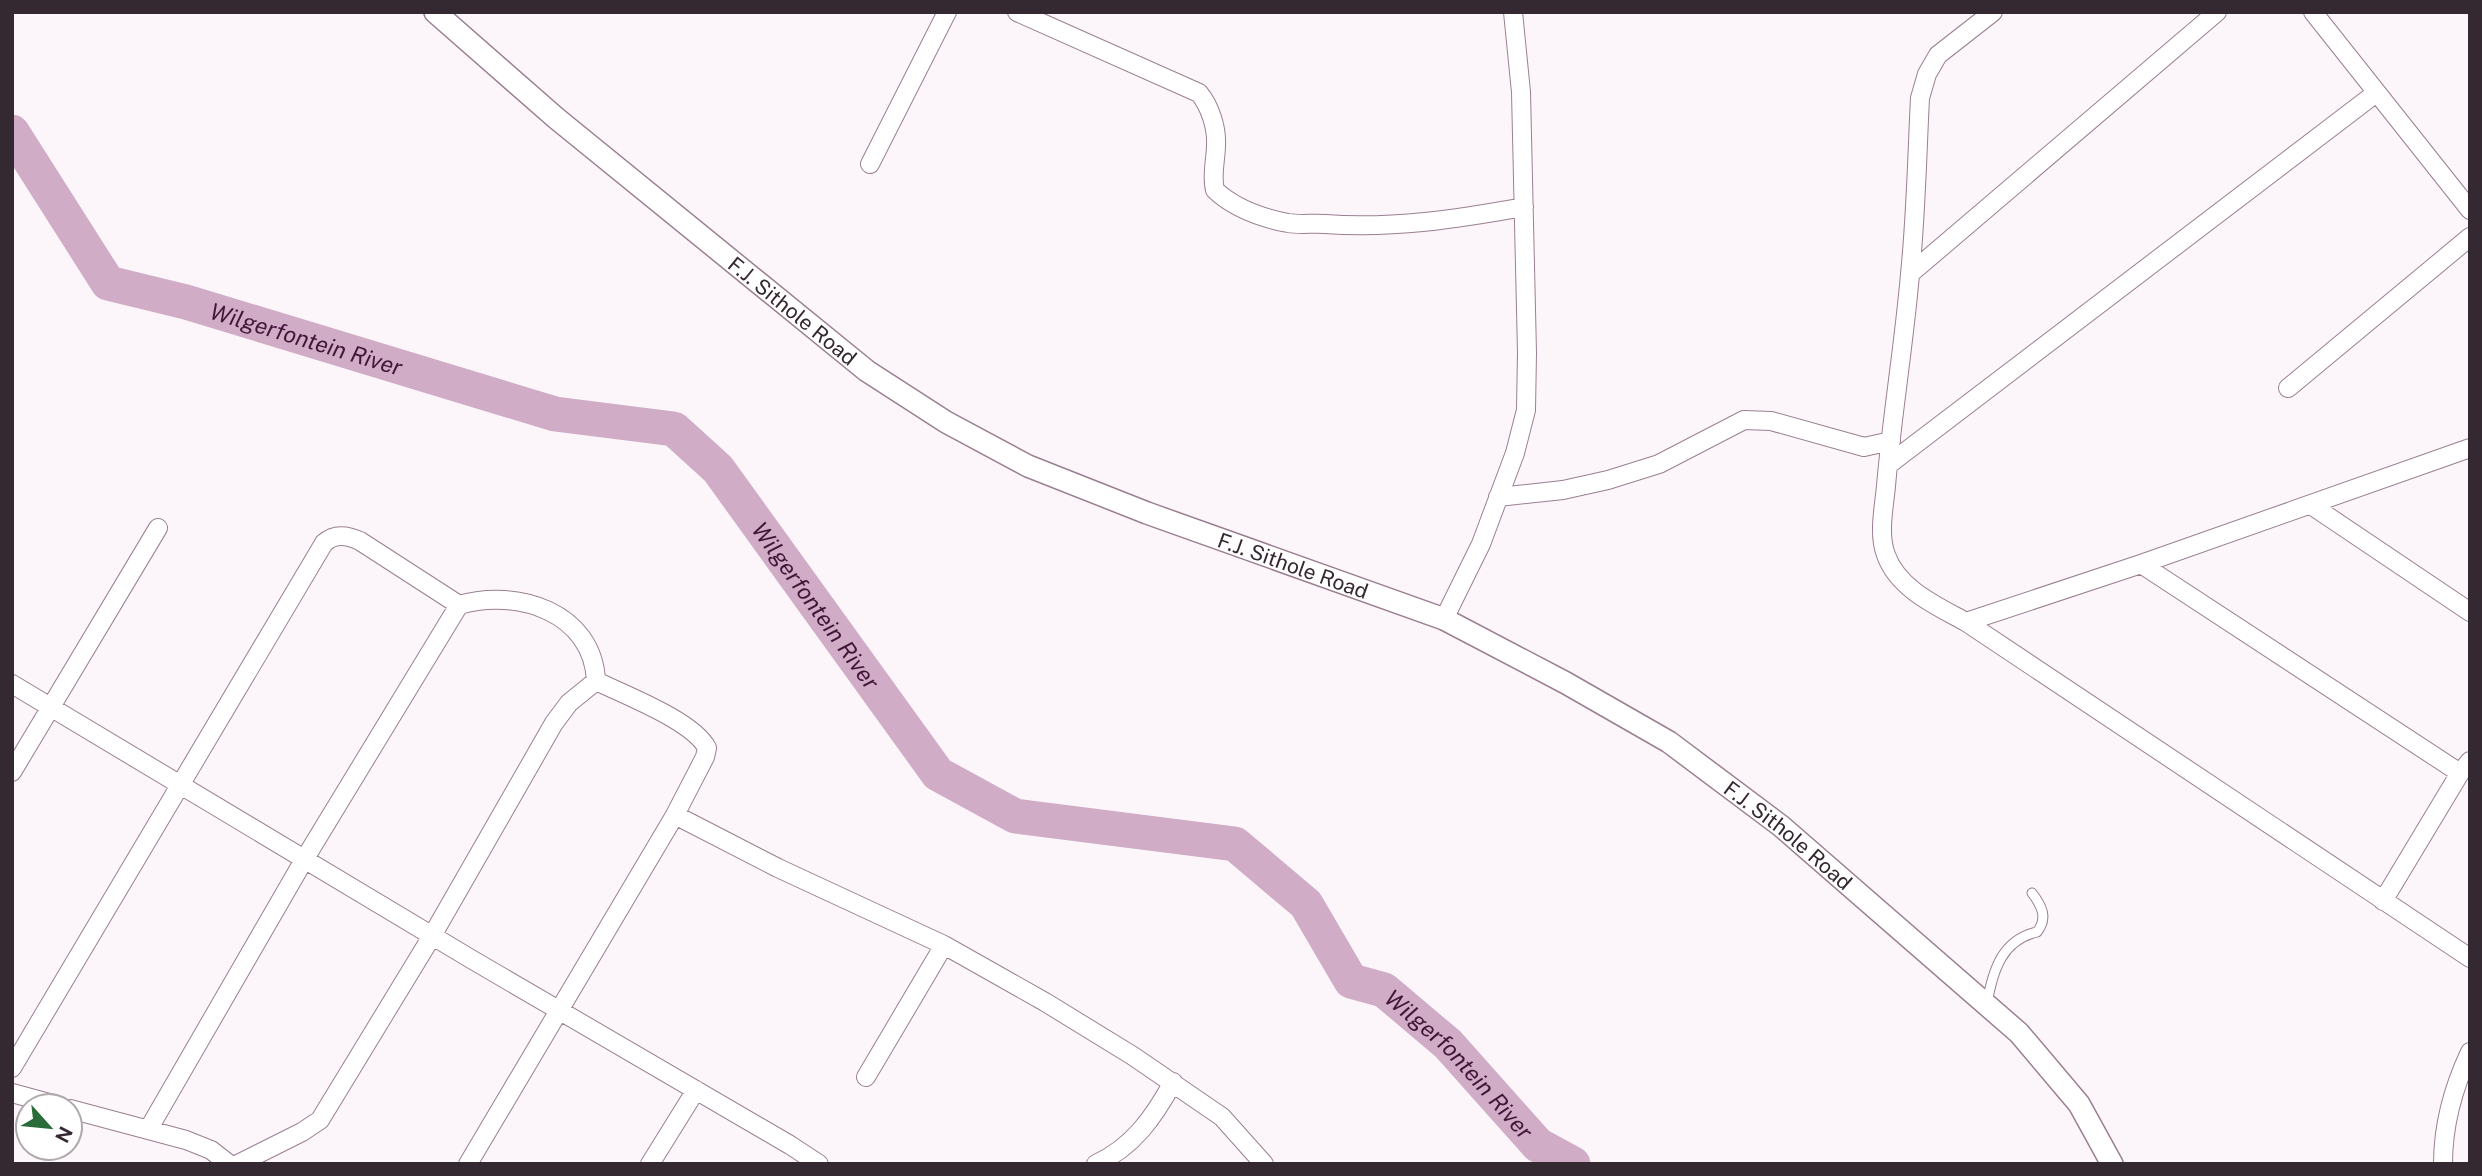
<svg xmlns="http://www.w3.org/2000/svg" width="2482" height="1176" viewBox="0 0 2482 1176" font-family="'Public Sans',sans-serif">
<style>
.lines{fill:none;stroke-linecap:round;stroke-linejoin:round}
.river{stroke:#d0acc6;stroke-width:35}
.service-casing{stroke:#9a7f92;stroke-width:11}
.minor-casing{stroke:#9a7f92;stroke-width:20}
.tertiary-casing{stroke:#9a7f92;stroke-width:24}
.service{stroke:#fff;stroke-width:9}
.minor{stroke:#fff;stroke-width:18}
.tertiary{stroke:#fff;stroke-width:21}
.labels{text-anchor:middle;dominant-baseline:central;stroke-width:7;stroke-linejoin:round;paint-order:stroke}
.street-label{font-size:21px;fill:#352931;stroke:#fff}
.water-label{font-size:23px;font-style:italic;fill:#421639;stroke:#fff}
</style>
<rect width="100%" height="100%" fill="#fcf6fa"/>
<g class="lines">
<path class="river" id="s1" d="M12,132L108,283L186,302L555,414L674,429L718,469L938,774L1015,816L1235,844L1306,904L1351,981L1384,990L1448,1044L1538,1145L1573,1164"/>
<g class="service-casing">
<path id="service" d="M1987,1003C1993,970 2002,940 2037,932C2048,918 2042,906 2032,893"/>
</g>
<g class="minor-casing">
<path id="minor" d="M1017,12L1199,93C1210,106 1217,128 1216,145C1216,160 1211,175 1215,190C1234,208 1262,218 1288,223C1300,225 1313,223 1325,224C1393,229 1457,219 1524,207
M2313,12L2470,210
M870,164L947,12
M1911,273L2217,12
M2288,388L2470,237
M2470,448L2141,564L1966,622L2470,958
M1888,465L2376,93
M1498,497L1563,490L1608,480L1659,464L1744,420L1771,421L1864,447L1891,441
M2311,505L2470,612
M2141,564L2460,773
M1444,619L1481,544L1515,453L1526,410L1527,353L1521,92L1513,12
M1966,622C1937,606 1898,589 1886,555C1878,534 1884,508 1886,486C1892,415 1904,345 1910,274C1916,216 1917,157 1920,98L1927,74L1938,55L1993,12
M12,684L471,959L790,1145L819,1164
M12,772L158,528
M675,815L778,868L944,945L1045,1002L1133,1056L1222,1117L1264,1164
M2383,901L2460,773L2470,761
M12,1068L324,543C335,533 347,535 360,541L459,605C517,588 593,612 596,681C625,695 693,721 707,748L705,757L675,815L468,1164
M866,1077L944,945
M12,1093L60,1106
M70,1109L186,1140L211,1150L229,1164
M148,1130L304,860L459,605
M238,1164L302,1132L320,1120L432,936L554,723L569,703L596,681
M650,1164L696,1090
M1096,1164C1133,1147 1154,1117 1173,1082
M2443,1164C2443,1125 2453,1088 2470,1052"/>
</g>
<g class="tertiary-casing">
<g id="tertiary">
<path id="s2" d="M435,12L556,118L867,371L946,422L1028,466L1147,513L1444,619L1566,683L1669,742L1781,826L2019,1033L2079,1104L2112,1164"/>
</g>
</g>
<use href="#service" class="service"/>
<use href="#minor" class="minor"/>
<use href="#tertiary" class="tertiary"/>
</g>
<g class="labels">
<g class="street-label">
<text stroke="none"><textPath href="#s2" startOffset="466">F.J. Sithole Road</textPath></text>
<text stroke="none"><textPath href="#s2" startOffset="1032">F.J. Sithole Road</textPath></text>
<text stroke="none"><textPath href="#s2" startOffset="1600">F.J. Sithole Road</textPath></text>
</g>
<g class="water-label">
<text stroke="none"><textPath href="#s1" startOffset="385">Wilgerfontein River</textPath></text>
<text stroke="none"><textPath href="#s1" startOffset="992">Wilgerfontein River</textPath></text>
<text stroke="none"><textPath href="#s1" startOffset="1832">Wilgerfontein River</textPath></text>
</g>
</g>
<rect width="2482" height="1176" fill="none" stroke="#352931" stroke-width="28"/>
<g transform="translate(49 1127) rotate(117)"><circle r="33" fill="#ffffff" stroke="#aea9ad" stroke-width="2"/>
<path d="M0-5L12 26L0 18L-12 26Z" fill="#286d39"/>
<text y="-10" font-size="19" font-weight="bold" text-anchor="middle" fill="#352931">N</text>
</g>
</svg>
